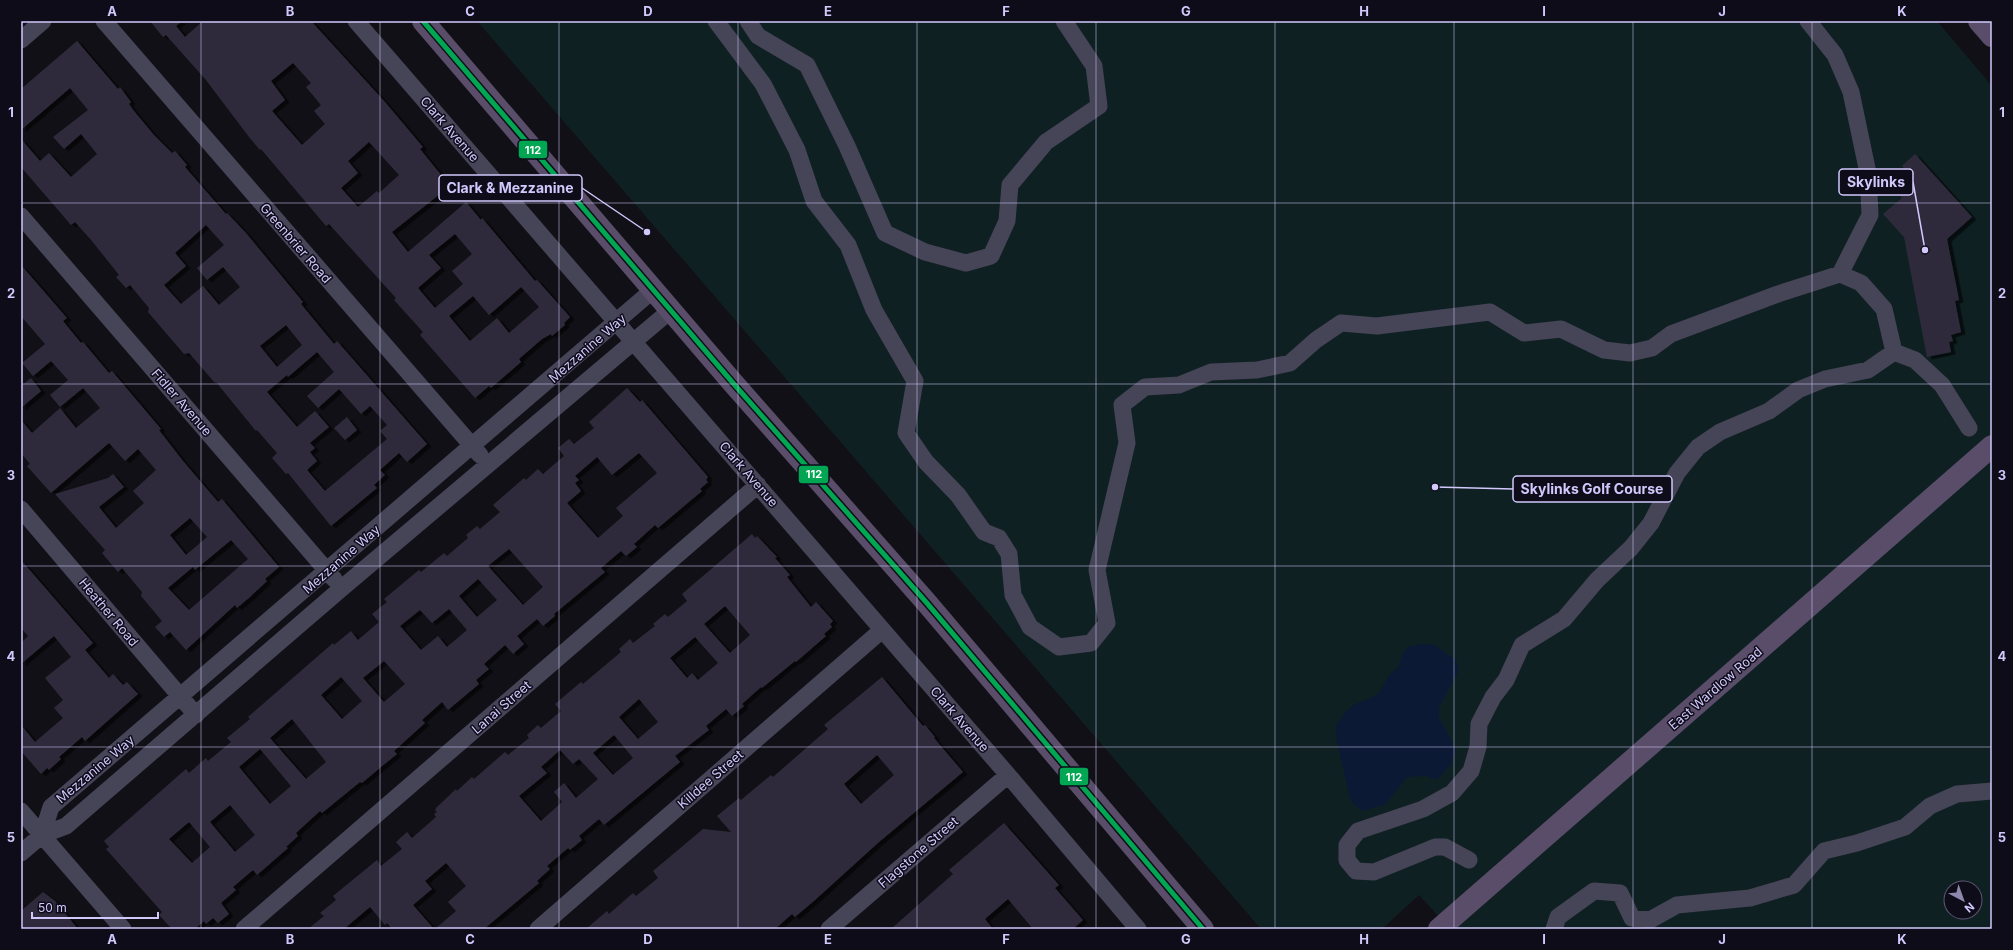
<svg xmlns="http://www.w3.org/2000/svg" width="2013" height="950" viewBox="0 0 2013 950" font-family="Inter,sans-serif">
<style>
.green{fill:#0f2022;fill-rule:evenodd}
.water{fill:#0c1935}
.building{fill:#2f2c3a;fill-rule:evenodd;filter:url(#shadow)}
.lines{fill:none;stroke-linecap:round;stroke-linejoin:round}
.minor{stroke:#464457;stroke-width:17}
.major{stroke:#5a4d69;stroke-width:22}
.bus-1-casing{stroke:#0f0c1a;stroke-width:8}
.bus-1{stroke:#00a651;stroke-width:5}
.grid{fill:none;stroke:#d1c8fc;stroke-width:1;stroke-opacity:0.55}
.labels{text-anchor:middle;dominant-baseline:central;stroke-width:3;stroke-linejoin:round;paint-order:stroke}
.street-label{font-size:13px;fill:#d1c8fc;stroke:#0f0c1a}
.leader{fill:none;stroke:#d1c8fc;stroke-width:1.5}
.callout-dot{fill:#d1c8fc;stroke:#0f0c1a;stroke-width:1.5}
.callout{fill:#0f0c1a;stroke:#d1c8fc;stroke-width:1.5}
.callout-label{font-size:14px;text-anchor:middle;font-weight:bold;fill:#d1c8fc}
.line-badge{stroke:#0f0c1a;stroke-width:1.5}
.badge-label{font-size:11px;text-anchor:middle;font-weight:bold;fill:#fff}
.neatline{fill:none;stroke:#d1c8fc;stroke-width:1.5}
.grid-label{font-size:13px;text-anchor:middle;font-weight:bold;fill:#d1c8fc}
</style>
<defs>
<filter id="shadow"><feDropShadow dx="4.5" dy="2.5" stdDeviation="0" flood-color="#0009"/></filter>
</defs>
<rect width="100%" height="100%" fill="#111016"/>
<path class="green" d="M477,21H1937L1992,86V929H1450L1419,895L1382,929H1261ZM1951,888H1975V912H1951Z"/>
<path class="water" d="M1423,644H1433L1456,660L1459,670L1439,707V717L1456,750L1451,764L1437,780L1426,776L1407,777L1386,804L1363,811L1353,803L1350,798L1336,738V726L1346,711L1355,704L1369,699L1379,693L1390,674L1399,667L1402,655L1408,647Z"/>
<path class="building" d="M150,21H182L176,26L185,37L203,21H311L385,102L423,147L420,149L450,186L392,232L408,252L466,202L481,220L482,218L535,281L537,280L570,317L564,323L565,325L552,336L551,334L542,339L519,359L521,362L491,388L489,386L475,398L420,335L423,332L394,300L396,298L329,224L326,226L261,149L260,150L249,137L206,80L166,35L163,37ZM293,63L311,83L306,87L321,105L314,111L325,124L302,145L272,111L285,100L271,81ZM369,142L399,175L379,193L377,191L358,207L341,188L358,173L348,161ZM455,234L472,254L452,271L463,284L435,308L418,288L441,268L429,255ZM521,287L539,307L509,333L497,318L470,341L449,316L473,296L489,315Z
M77,41L118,89L120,87L131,102L129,104L134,111L154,135L172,153L175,151L187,165L185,167L226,214L227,213L246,233L303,302L301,304L334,344L337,341L427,444L407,462L399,453L380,470L385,475L374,485L377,488L331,526L288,473L286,474L272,458L277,453L257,430L256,431L216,382L215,383L189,353L184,354L148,312L149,308L130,285L126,288L116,277L119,275L92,241L75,222L71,225L21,167V139L40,161L49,153L71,177L97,154L81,134L64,149L53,137L88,110L70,88L21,130V89ZM206,225L224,245L197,268L207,280L223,267L240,287L219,305L203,286L181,304L164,285L186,266L175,253ZM286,325L302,345L277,367L260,346ZM317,352L334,372L307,396L318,408L339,389L361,414L370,406L387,425L380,431L387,439L325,491L307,470L317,461L310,452L315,448L310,443L329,427L315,411L297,427L267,392L287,375L288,377Z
M1915,154L1972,217L1947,239L1959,300L1955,301L1961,332L1951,335L1953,341L1949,342L1951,352L1927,357L1904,237L1883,214L1902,198L1893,188L1909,174L1902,166Z
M21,265L67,318L63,321L81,343L83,342L109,373L112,371L161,429L159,430L183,461L218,502L222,499L279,567L265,579L267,581L250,597L237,608L235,605L186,650L170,632L164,637L155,627L162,621L141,596L142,592L122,568L118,572L102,553L105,550L55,494L108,478L113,474L124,487L99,507L116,528L144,503L133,491L156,470L138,449L125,461L109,443L51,493L27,466L30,464L21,453V420L32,433L60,408L76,428L100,408L83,388L60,407L50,395L68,380L51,361L33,376L22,363L45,344L21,316ZM190,518L207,537L186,555L170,535ZM231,540L248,559L189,610L168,588L193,567L195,570Z
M31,378L41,391L21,408V386Z
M627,388L640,402L642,400L708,477L706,480L708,482L700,489L702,491L658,528L655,525L634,544L637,547L626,556L621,551L601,568L605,572L554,614L555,616L543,626L537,619L517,636L524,644L513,654L505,645L484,664L489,669L476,680L479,684L448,710L442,702L422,720L425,723L394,751L397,754L381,767L362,783L360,782L322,813L320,811L296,833L298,836L286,847L288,848L257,875L253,870L233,887L236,890L221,903L229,914L218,923L213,918L206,924L204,921L195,929H172L159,915L162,912L106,849L109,847L104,841L186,769L189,773L206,758L208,761L231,742L227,738L250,719L248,717L333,643L334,645L351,631L358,640L379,622L372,614L387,602L384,599L419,570L421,572L444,553L447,556L468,538L466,535L477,526L480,529L500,512L493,505L524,478L526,480L538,469L543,474L564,456L558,448L569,439L574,444L594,428L589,422ZM639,453L657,473L616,508L623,516L598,538L567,503L581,491L575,483L579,480L575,476L597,457L612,475ZM509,549L543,587L523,605L488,566ZM478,579L497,600L477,617L459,596ZM449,609L467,630L447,647L438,636L421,650L400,626L420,610L432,623ZM384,661L405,684L384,702L363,678ZM341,677L362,701L342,719L321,695ZM292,719L326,762L306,779L270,738ZM260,749L291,786L270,804L239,767ZM230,805L255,835L235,852L210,822ZM189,822L210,847L192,863L169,839Z
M347,417L357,430L345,440L334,428Z
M752,534L755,538L757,536L777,557L775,558L790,575L787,577L811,607L816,602L833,621L830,624L832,627L824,634L826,636L796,662L795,661L762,688L761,687L742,704L744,706L732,716L726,709L706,726L709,730L675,756L680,762L604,825L599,819L579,836L582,840L570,850L568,848L547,866L550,869L537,881L539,883L484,929H435L456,911L448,902L466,886L446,863L425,881L432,889L413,905L434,929H392L387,923L385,925L370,907L344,929H308L324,916L320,913L336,900L333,896L377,860L381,866L402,849L396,842L407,832L412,838L436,817L434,814L437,812L435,810L437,807L456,789L457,791L472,777L474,779L505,752L508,755L529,738L527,735L538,725L541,728L561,711L555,704L581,682L583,684L621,652L619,649L630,639L633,643L655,626L653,624L665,614L668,617L687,601L682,594ZM725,606L750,635L730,653L704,624ZM695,637L718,663L698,680L692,673L687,678L670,658ZM639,699L658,722L638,739L619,717ZM614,735L633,758L613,775L593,753ZM560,750L573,764L579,759L598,779L576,798L564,783L554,792L562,802L541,821L519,796L547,773L541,767Z
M21,560L93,643L85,650L109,678L113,674L123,685L127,682L138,694L85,741L82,737L59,757L61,759L49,770L47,768L41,774L21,751V725L35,742L63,718L54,708L63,700L45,678L71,657L54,636L21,664V643L28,636L21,628Z
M882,677L923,726L925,725L935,737L934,738L963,772L879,842L815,900L795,917L792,914L775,929H586L607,911L609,914L633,893L636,896L658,878L653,871L703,829L731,832L717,816L739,798L741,800L771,775L773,777L828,729L824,725ZM877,755L894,775L861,804L844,784Z
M1004,823L1059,885L1055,888L1083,920L1073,929H1033L1008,899L985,919L993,929H891L953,874L949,870Z
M43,892L55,901L78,929H21V911Z"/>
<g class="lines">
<path class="minor" d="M104,21L480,455
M356,21L1008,775L1138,929
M716,21L763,84L797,150L814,201L848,245L874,310L915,381L906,433L926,462L958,495L984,532L999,538L1009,554L1013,595L1030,627L1059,647L1091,643L1107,623L1097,570L1127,443L1122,405L1145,387L1179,385L1211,372L1257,370L1290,363L1316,340L1341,323L1377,326L1490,312L1524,333L1561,329L1604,350L1630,353L1652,348L1671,334L1778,294L1840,274L1861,283L1884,309L1894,352
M748,21L758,36L807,65L847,146L885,233L925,252L966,263L991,256L1007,221L1010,185L1046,142L1099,106L1094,66L1064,21
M1808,21L1835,55L1851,92L1868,173L1870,215L1840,274
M21,40L43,21
M21,216L334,579
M21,509L196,715
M21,811L123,929
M42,835L51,807L653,290
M21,853L42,835L66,826L342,588L671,310
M1469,860L1445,847H1435L1374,872L1356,871L1347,860V845L1358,831L1423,809L1452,793L1471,771L1478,747L1479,724L1493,697L1506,680L1522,645L1564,619L1597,580L1631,548L1651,523L1677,473L1698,447L1720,432L1769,411L1798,390L1825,379L1868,370L1894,352L1915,360L1942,385L1969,428
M244,929L758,485
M538,929L882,630
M829,929L1008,775
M1554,929L1558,917L1594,891L1620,893L1632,918L1650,920L1677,905L1750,898L1794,885L1824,851L1857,843L1905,827L1930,806L1957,794L1992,791"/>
<path class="major" d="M423,21L733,383L926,602L1203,929
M1979,21L1992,36
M1439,929L1992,446"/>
<g class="bus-1-casing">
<path id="bus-1" d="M423,21L733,383L926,602L1203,929"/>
</g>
<use href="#bus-1" class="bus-1"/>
</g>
<path class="grid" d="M201,21V929M380,21V929M559,21V929M738,21V929M917,21V929M1096,21V929M1275,21V929M1454,21V929M1633,21V929M1812,21V929M21,203H1992M21,384H1992M21,566H1992M21,747H1992"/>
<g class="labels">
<g class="street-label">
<text transform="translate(450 129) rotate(49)">Clark Avenue</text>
<text transform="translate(296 243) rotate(49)">Greenbrier Road</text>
<text transform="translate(587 348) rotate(-41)">Mezzanine Way</text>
<text transform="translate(182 402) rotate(49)">Fidler Avenue</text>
<text transform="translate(749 474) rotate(49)">Clark Avenue</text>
<text transform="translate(341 559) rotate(-41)">Mezzanine Way</text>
<text transform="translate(109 612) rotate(50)">Heather Road</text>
<text transform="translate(1715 688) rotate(-41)">East Wardlow Road</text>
<text transform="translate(501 707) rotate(-41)">Lanai Street</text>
<text transform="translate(960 719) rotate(49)">Clark Avenue</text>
<text transform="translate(95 769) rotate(-40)">Mezzanine Way</text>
<text transform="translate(710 779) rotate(-41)">Killdee Street</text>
<text transform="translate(918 852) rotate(-41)">Flagstone Street</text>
</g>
</g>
<path class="leader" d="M1925 250L1913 182M647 232L582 188M1435 487L1513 489"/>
<g class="callout-dot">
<circle cx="1925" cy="250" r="4"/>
<circle cx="647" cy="232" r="4"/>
<circle cx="1435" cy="487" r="4"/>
</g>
<g class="callout">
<rect x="1839" y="169" width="74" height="26" rx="4"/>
<rect x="439" y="175" width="143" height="26" rx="4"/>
<rect x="1513" y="476" width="159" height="26" rx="4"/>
</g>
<g class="callout-label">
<text x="1876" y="187">Skylinks</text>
<text x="510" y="193">Clark &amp; Mezzanine</text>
<text x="1592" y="494">Skylinks Golf Course</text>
</g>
<g class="line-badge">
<rect x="518" y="140" width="30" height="19" rx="4" fill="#00a651"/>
<rect x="798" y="465" width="31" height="19" rx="4" fill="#00a651"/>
<rect x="1059" y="767" width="30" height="19" rx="4" fill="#00a651"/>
</g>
<g class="badge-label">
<text x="533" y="154">112</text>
<text x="814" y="478">112</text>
<text x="1074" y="781">112</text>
</g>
<rect width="2013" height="950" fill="none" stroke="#0f0c1a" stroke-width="44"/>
<g transform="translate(1963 900) rotate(139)"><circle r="19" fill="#0f0c1a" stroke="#5d5774"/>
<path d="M0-3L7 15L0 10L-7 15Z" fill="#8e88ac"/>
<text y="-6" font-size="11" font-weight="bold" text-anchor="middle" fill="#d1c8fc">N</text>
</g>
<path d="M32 912v6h126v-6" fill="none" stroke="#d1c8fc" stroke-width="2"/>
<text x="38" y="912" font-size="12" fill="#d1c8fc" stroke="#0f0c1a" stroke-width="3" paint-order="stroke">50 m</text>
<rect x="22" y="22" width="1969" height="906" class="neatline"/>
<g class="grid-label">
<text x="112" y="16">A</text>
<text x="290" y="16">B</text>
<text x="470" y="16">C</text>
<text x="648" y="16">D</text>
<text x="828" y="16">E</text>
<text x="1006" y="16">F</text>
<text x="1186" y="16">G</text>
<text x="1364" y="16">H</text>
<text x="1544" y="16">I</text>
<text x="1722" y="16">J</text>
<text x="1902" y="16">K</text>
<text x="11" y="117">1</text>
<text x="2002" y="117">1</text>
<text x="11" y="298">2</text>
<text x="2002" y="298">2</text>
<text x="11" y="480">3</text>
<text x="2002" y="480">3</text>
<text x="11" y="661">4</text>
<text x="2002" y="661">4</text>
<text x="11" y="842">5</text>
<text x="2002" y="842">5</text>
<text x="112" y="944">A</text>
<text x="290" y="944">B</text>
<text x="470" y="944">C</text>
<text x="648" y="944">D</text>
<text x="828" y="944">E</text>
<text x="1006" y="944">F</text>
<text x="1186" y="944">G</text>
<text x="1364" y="944">H</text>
<text x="1544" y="944">I</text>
<text x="1722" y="944">J</text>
<text x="1902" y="944">K</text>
</g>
</svg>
